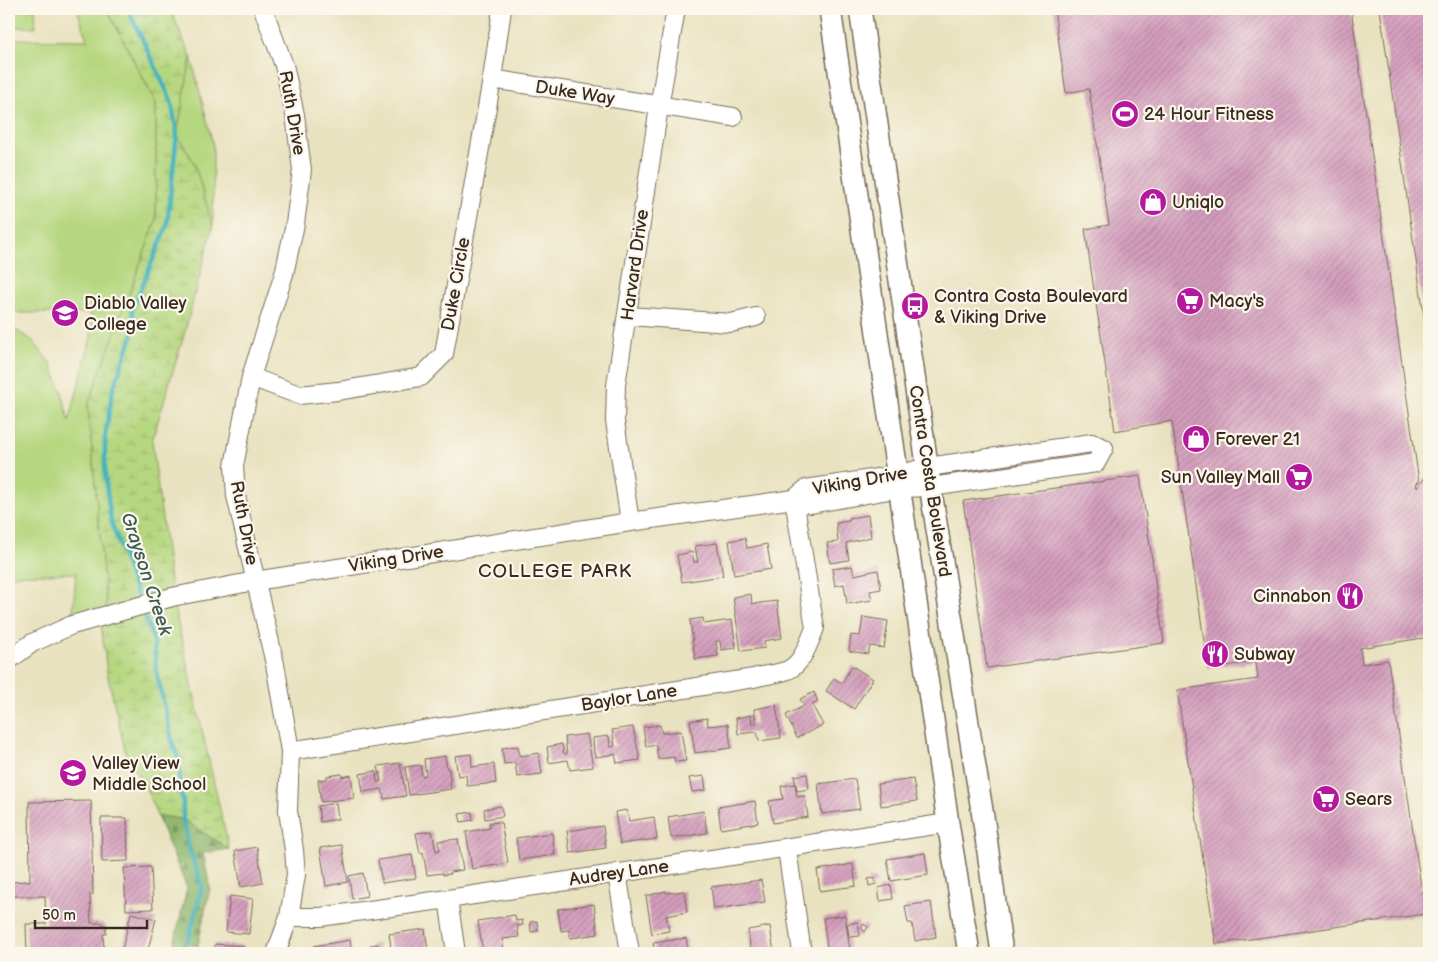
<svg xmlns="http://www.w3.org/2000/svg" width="1438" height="962" viewBox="0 0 1438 962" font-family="'Balsamiq Sans',sans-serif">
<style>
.green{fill:#b5d77f;stroke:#78804e}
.forest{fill:url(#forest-firs);stroke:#667146}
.wetland{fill:url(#wetland-marsh);stroke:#78804e}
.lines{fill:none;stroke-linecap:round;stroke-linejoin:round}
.stream{stroke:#43b2bd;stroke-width:4.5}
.building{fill:url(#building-hatch)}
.minor-casing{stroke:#786a57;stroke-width:20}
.major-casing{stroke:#786a57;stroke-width:24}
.minor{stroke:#fff;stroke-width:18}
.major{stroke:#fff;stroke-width:21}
.labels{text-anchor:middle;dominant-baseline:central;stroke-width:4.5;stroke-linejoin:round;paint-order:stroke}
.street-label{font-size:18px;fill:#3b2a1e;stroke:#fbf7ec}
.poi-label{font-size:18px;fill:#3b2a1e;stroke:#fbf7ec;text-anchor:start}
.neighbourhood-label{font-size:19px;letter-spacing:1px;fill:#3b2a1e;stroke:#fbf7ec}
.water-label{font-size:19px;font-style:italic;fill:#3e5a56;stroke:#fbf7ec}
</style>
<defs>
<pattern id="forest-firs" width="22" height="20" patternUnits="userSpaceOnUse" patternTransform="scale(1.25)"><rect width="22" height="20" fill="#90b86e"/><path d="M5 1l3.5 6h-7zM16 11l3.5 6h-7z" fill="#77965a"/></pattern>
<pattern id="wetland-marsh" width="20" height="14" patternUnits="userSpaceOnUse" patternTransform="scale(1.25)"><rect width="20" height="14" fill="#b5d77f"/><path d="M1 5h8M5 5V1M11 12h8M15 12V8" fill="none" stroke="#9db96d"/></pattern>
<pattern id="building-hatch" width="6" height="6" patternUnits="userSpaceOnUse" patternTransform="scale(1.25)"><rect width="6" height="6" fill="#d49dbd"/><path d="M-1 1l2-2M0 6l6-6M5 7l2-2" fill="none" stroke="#ad8099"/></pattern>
</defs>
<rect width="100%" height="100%" fill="#fbf7ec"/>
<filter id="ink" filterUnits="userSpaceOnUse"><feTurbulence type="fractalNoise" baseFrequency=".02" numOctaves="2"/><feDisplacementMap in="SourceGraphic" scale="10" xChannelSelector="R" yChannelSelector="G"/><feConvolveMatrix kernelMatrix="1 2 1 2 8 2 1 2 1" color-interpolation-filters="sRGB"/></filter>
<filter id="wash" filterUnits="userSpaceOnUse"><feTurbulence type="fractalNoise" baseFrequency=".0096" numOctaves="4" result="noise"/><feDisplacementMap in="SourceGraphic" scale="20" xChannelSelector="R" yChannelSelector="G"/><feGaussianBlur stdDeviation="1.12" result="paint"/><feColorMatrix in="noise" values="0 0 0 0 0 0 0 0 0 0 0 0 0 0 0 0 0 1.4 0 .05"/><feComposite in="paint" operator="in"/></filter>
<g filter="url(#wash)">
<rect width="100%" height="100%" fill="#e9e2c0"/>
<path class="green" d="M9,9H35L36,27H9Z
M77,9H107L156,103V221L88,405L107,615L72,625L76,573L9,575V326L32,340L51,364L62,392L69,422L91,337V313H9V39L87,40Z
M191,57L213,145V226L194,163L177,134Z
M188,943L198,945L196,953H185Z"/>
<path class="forest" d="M157,816L183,819L229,849L203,853L210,888L198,945L188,943L185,953H172L187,888Z"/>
<path class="wetland" d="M107,9H170L191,57L177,134L194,163L213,226L184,335L152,441L172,597L229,849L183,819L157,816L146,788L127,758L107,673L100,617L107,615L88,405L156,221V103Z"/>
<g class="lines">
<path class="stream" d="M128,9L171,100L177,134L167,226L132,310L135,328L113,389L105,437V475L111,521L139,601
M142,608L154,641L156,669L173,745L177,753L180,773L178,788L183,800V819L189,848L202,887L185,953"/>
</g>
<g id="blocks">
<path class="building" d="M1054,9H1351L1419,482L1416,483L1417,488L1429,472V637L1360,648L1362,664L1388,660L1425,914L1216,944L1177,690L1258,679L1256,662L1208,668L1172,421L1115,431L1085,229L1109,225L1089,89L1066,93Z
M1380,9H1429V344H1428Z
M1140,476L1164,643L987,668L963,501Z
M868,515L871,537L846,543L849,560L830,563L827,543L838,542L836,523L849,521V518Z
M745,538L747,548L767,544L771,569L734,575L729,541Z
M717,543L723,576L682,582L677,555L692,552L694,562H698L695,546Z
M852,566L854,575L878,570L881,589L870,591L872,600L847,604L844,584L835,586L832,569Z
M751,594L752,604L777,601L782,638L764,641L765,648L741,651L733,597Z
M863,617L888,621L884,648L870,646L868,654L849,651L851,635L860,636Z
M703,618L704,624L732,620L736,648L721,650L720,641H716L718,656L695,659L690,620Z
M852,666L873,679L854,709L826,691L834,678L842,683Z
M814,692L818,702L812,705L823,725L797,738L786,715L804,706L800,699Z
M776,705L781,738L759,741L757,732L738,734L736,718L751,715L752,725L756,724L754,709Z
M707,718L708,726L728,724L731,748L695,753L690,721Z
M660,725L662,733L681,731L686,761L675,762L674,757L658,759L656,745L646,747L643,727Z
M633,727L640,760L617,763L615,754L596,757V754H594L593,738L609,736L610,747L615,746L612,730Z
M587,734L593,767L570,770L568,760L549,763L547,747L562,744L564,754H567L565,737Z
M518,746L520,756L539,753L542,774L517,777L515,763L504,764L502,748Z
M471,754L472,767L494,764L496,783L467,786L466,775L458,776L455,756Z
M445,756L447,769H449L451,789L409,795L405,767L420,765L422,776L426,775L424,759Z
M400,763L406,796L384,799L382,789L363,792L360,774L376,771L377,782H381L378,766Z
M342,774V777L351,775L354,798L321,802L318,780L327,779V776Z
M807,774L809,789L797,791L794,776Z
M704,776L706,790L692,792L689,778Z
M855,779L860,809L822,814L818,784Z
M913,779L917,801L881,806L878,784Z
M795,784L797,797L805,796L808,817L773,823L769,801L783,799L781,786Z
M91,801L93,895L90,894L91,923H103V925H106V934H103L104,951H107V953H27L26,924H46L45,896H9V882L30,881L29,802Z
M755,801L758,823L721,829L718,807Z
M336,803L338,819L320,822L318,806Z
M501,806L503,816L485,819L484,809Z
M627,810L629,821L654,817L657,839L620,844L615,812Z
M704,811L707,833L671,838L668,817Z
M472,812L473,820L461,822L459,814Z
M101,818H127L128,861L102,862Z
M501,822L508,863L472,869L466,832L490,828L489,823Z
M603,826L606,848L570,853L567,831Z
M432,831L436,851L440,850L438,841L458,839L463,870L450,872L451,874L443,875V873L427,875L423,852L420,853L416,833Z
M552,833L555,855L519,860L516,838Z
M342,845L348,882L326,886L320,848Z
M257,847L263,883L241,887L235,851Z
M925,853L928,875L891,881L887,859Z
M412,855L416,878L382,883L378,860Z
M853,864L856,886L820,891L817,870Z
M151,867L153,909L126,910L124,868Z
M363,873L367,896L352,899L349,876Z
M875,878L876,884L869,886L868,879Z
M761,880L765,902L714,909L711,887Z
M891,885L893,899L880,901L878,888Z
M666,891L667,893L684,891L687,912L666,916L669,931L652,934L646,896Z
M230,896L253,899L249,934L226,932Z
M931,902L936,937L915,941L912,923H908L905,906Z
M594,904L598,934L570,938L569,930L561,931L558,909Z
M131,913L156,919L147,953H121Z
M515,915L516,921L522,920L523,925L517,926L519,937L502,939L504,950L483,953L478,921Z
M845,915L850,951L828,953L823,918Z
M537,921L538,931L531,932L530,922Z
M858,922L860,936L849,937L847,924Z
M864,924L868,927L865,932L861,928Z
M770,926L774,953H751L748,930Z
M425,929L428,951L411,953H392L389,934Z
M686,938L688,951L677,953H655L653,943Z
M350,940L352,953H315L314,946Z
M215,944L243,946L242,953H214Z
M378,944L379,951L371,952L370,945Z
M1394,949V953H1374V952Z"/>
</g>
</g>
<g filter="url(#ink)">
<use href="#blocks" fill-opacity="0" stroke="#786a57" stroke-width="1"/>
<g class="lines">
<g class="minor-casing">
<path id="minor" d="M263,9L284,65L295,115L302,170L295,224L284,274L251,377L234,466L236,496L275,664L290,751L288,811L294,850L296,875L289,917L276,953
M492,79L733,117
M628,316L731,323L756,317
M251,377L299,395L338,391L421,377L444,354L492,79L502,9
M630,522L615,421L616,385L659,107L676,9
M9,660L32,643L72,625L172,597L255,581L630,522L794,499L811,504L900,488L931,487L1096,463L1104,448L1092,443L928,467L897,475L806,489L794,499
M290,751L754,678C764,675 778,674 788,670C803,663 809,642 815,628L794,499
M787,849L802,953
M617,873L630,953
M448,899L456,953
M289,917H320L448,899L948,823"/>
</g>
<g class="major-casing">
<path id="major" d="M830,9L948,823L969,953
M860,9L932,498L984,823L1002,953"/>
</g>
<use href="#minor" class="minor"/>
<use href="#major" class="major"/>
</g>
</g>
<defs>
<g id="stadium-disc" transform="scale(1.4375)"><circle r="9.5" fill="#b5179e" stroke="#fbf7ec"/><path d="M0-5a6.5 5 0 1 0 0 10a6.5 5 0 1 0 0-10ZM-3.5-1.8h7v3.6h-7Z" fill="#fff"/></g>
<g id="shop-disc" transform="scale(1.4375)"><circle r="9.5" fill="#b5179e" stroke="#fbf7ec"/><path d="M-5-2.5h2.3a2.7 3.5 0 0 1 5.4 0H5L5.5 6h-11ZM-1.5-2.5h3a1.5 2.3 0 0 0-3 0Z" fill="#fff"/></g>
<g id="supermarket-disc" transform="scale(1.4375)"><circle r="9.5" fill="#b5179e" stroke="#fbf7ec"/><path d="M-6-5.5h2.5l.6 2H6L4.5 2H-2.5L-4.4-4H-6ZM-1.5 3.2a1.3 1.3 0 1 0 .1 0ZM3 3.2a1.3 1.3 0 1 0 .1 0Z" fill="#fff"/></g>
<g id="bus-disc" transform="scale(1.4375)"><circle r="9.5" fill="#b5179e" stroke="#fbf7ec"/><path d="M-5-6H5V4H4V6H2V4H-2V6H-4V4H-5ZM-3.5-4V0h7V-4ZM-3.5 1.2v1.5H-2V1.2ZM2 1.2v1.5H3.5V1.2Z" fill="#fff"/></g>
<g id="university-disc" transform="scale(1.4375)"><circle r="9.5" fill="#b5179e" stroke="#fbf7ec"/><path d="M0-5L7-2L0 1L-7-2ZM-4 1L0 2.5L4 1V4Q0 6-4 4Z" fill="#fff"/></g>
<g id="restaurant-disc" transform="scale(1.4375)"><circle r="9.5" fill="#b5179e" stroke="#fbf7ec"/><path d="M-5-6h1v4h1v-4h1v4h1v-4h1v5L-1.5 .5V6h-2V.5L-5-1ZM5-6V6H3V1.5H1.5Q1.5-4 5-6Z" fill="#fff"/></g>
<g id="school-disc" transform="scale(1.4375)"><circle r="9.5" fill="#b5179e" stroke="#fbf7ec"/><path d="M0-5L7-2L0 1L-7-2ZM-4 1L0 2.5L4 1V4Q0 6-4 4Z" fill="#fff"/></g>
</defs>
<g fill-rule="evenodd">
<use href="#stadium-disc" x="1125" y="114"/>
<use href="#shop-disc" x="1153" y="202"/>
<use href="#supermarket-disc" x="1190" y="301"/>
<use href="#bus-disc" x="915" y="306"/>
<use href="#university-disc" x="65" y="313"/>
<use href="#shop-disc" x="1196" y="439"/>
<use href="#supermarket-disc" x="1299" y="477"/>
<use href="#restaurant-disc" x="1350" y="596"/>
<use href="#restaurant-disc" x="1215" y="654"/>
<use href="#school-disc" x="73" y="773"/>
<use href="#supermarket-disc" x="1326" y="799"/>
</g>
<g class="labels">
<g class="street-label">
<text transform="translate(575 93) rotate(9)">Duke Way</text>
<text transform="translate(292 113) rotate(80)">Ruth Drive</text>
<text transform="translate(635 265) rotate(-82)">Harvard Drive</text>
<text transform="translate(456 284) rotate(-80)">Duke Circle</text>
<text transform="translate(860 481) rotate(-10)">Viking Drive</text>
<text transform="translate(930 481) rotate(81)">Contra Costa Boulevard</text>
<text transform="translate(244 523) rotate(79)">Ruth Drive</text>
<text transform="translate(396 559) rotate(-9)">Viking Drive</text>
<text transform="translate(629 698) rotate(-9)">Baylor Lane</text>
<text transform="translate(619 873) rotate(-8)">Audrey Lane</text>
</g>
<g class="poi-label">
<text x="1144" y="114">24 Hour Fitness</text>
<text x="1172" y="202">Uniqlo</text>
<text x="934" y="296">Contra Costa Boulevard<tspan x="934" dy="21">&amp; Viking Drive</tspan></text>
<text x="1209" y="301">Macy's</text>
<text x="84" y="303">Diablo Valley<tspan x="84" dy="21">College</tspan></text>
<text x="1215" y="439">Forever 21</text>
<text x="1280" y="477" text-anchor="end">Sun Valley Mall</text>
<text x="1331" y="596" text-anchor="end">Cinnabon</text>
<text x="1234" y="654">Subway</text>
<text x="92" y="763">Valley View<tspan x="92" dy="21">Middle School</tspan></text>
<text x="1345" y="799">Sears</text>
</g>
<g class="neighbourhood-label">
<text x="555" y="571">COLLEGE PARK</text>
</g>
<g class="water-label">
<text transform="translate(146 574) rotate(72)">Grayson Creek</text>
</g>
</g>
<rect width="1438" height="962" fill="none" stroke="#fbf7ec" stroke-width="30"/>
<path d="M35 920v8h112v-8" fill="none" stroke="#3b2a1e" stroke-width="2.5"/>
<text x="42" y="920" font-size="15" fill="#3b2a1e" stroke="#fbf7ec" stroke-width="4" paint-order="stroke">50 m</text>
</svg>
